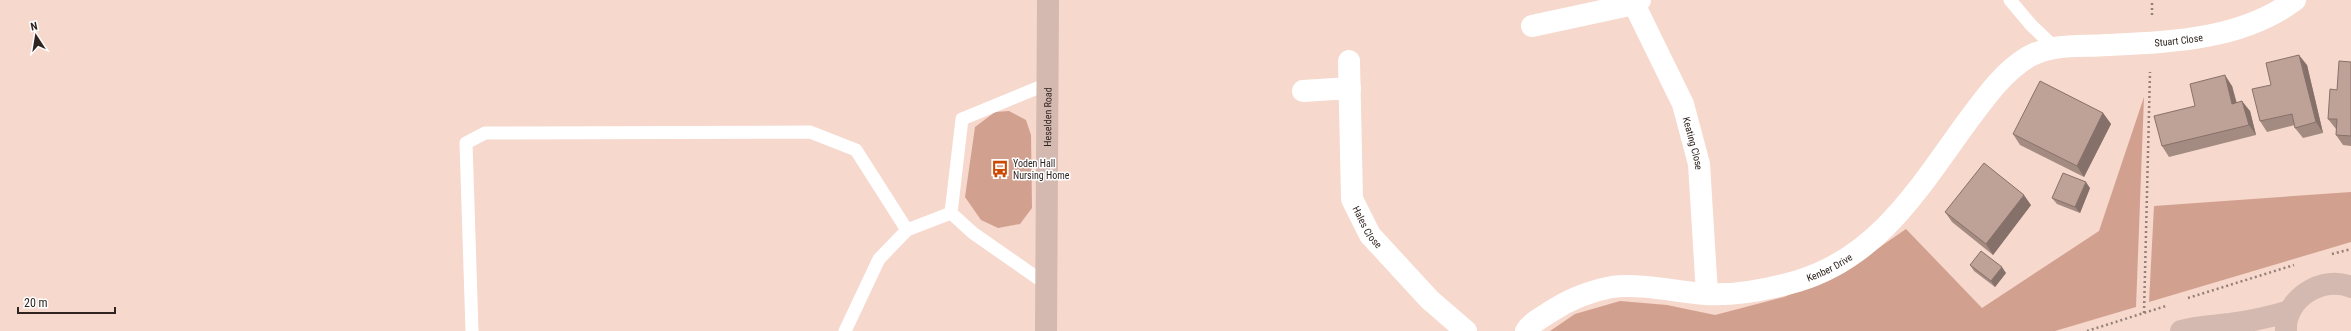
<svg xmlns="http://www.w3.org/2000/svg" width="2351" height="331" viewBox="0 0 2351 331" font-family="'Roboto Condensed',sans-serif">
<style>
.grass{fill:#d2a08f}
.lines{fill:none;stroke-linecap:round;stroke-linejoin:round}
.path{stroke:#958079;stroke-width:2.5;stroke-dasharray:2 3;stroke-linecap:butt}
.lane{stroke:#fff;stroke-width:13}
.street{stroke:#fff;stroke-width:22}
.secondary{stroke:#d4b9b0;stroke-width:22}
.wall{fill:#a48b82}
.shaded-wall{fill:#86716a}
.building{fill:#bfa297;stroke:#86716a}
.labels{text-anchor:middle;dominant-baseline:central;stroke-width:3;stroke-linejoin:round;paint-order:stroke}
.street-label{font-size:10px;fill:#2f2420;stroke:#fff}
.poi-label{font-size:10px;fill:#2f2420;stroke:#fff;text-anchor:start}
</style>
<rect width="100%" height="100%" fill="#f6d8cd"/>
<path class="grass" d="M2144,97L2136,307L2055,331H1550L1575,314L1620,301L1667,305L1715,315L1784,297L1841,274L1906,229L1982,308L2099,231Z
M1009,111L1026,120L1031,135L1032,208L1020,224L998,228L981,220L965,197L975,127L995,112Z
M2351,192V242L2149,302L2154,206Z"/>
<g class="lines">
<path class="path" d="M2152,15V0
M2332,254L2351,249
M2188,298L2294,265
M2144,313L2150,72
M2087,331L2166,306"/>
<path class="lane" d="M2010,0L2031,25L2054,47
M1046,284L973,233L951,213L962,119L1047,84
M472,331L466,143L485,133L810,132L856,150L907,230
M845,331L879,259L907,230L951,213"/>
<g class="street">
<path id="s1" d="M1634,4L1683,104L1699,164L1707,294"/>
<path d="M1532,26L1634,4L1640,0"/>
<path id="s2" d="M1349,61L1352,199L1370,235L1430,300L1466,331"/>
<path d="M1303,91L1350,88"/>
<path id="s3" d="M1526,331C1532,322 1541,318 1550,312C1568,300 1590,291 1612,287C1639,283 1678,292 1705,294C1735,296 1770,289 1798,281C1880,256 1920,186 1967,122C1985,98 2003,72 2028,57C2053,43 2080,47 2107,45C2171,42 2241,40 2295,0"/>
</g>
<g class="secondary">
<path id="s4" d="M1046,331L1048,0"/>
<path d="M2181,331C2198,326 2213,326 2230,324C2251,321 2270,317 2290,311"/>
<path d="M2286,331C2284,298 2323,275 2351,287"/>
</g>
</g>
<path class="wall" d="M2351,62V146L2343,145L2336,135L2337,129H2336L2328,119L2337,90Z
M2307,65L2323,133L2303,138L2295,128V125L2267,132L2260,121Z
M2232,86L2237,103L2250,111L2256,135L2169,157L2162,146L2195,106Z
M2103,113L2111,124L2084,177L2020,145L2013,134Z
M2090,188L2080,213L2057,204L2052,198Z
M2031,205L1993,255L1952,222L1945,212Z
M1970,265L2006,273L1995,287L1974,271Z"/>
<path class="shaded-wall" d="M2299,55L2307,65L2323,133L2316,122Z
M2225,75L2232,86L2239,114L2232,104Z
M2242,101L2250,111L2256,135L2249,125Z
M2103,113L2111,124L2084,177L2077,166Z
M2086,182L2090,188L2080,213L2075,207Z
M2024,195L2031,205L1993,255L1986,244Z
M2002,267L2006,273L1995,287L1991,281Z"/>
<path class="building" d="M2299,55L2316,122L2295,128L2292,114L2260,121L2252,89L2271,85L2266,63Z
M2339,61L2351,62V136L2336,135L2337,119H2328L2330,89L2337,90Z
M2225,75L2232,104L2242,101L2249,125L2162,146L2154,116L2195,106L2190,84Z
M2040,81L2103,113L2077,166L2013,134Z
M1984,163L2024,195L1986,244L1945,212Z
M2063,173L2086,182L2075,207L2052,198Z
M1981,251L2002,267L1991,281L1970,265Z"/>
<defs>
<g id="bus-bare" transform="scale(1.38)"><path d="M-5-6H5V4H4V6H2V4H-2V6H-4V4H-5ZM-3.5-4V0h7V-4ZM-3.5 1.2v1.5H-2V1.2ZM2 1.2v1.5H3.5V1.2Z" fill="#ce4900" stroke="#fff" stroke-width="2.5" paint-order="stroke"/></g>
</defs>
<g fill-rule="evenodd">
<use href="#bus-bare" x="1000" y="169"/>
</g>
<g class="labels">
<g class="street-label">
<text stroke="none"><textPath href="#s3" startOffset="765">Stuart Close</textPath></text>
<text stroke="none"><textPath href="#s4" startOffset="214">Heselden Road</textPath></text>
<text stroke="none"><textPath href="#s1" startOffset="152">Keating Close</textPath></text>
<text stroke="none"><textPath href="#s2" startOffset="170">Hales Close</textPath></text>
<text stroke="none"><textPath href="#s3" startOffset="320">Kenber Drive</textPath></text>
</g>
<g class="poi-label">
<text x="1013" y="163">Yoden Hall<tspan x="1013" dy="12">Nursing Home</tspan></text>
</g>
</g>
<g transform="translate(36 36) rotate(348)" stroke="#ffffff" stroke-width="3" paint-order="stroke">
<path d="M0-3L7 15L0 10L-7 15Z" fill="#2f2420"/>
<text y="-6" font-size="11" font-weight="bold" text-anchor="middle" fill="#2f2420">N</text>
</g>
<path d="M18 307v6h97v-6" fill="none" stroke="#2f2420" stroke-width="2"/>
<text x="24" y="307" font-size="12" fill="#2f2420" stroke="#ffffff" stroke-width="3" paint-order="stroke">20 m</text>
</svg>
